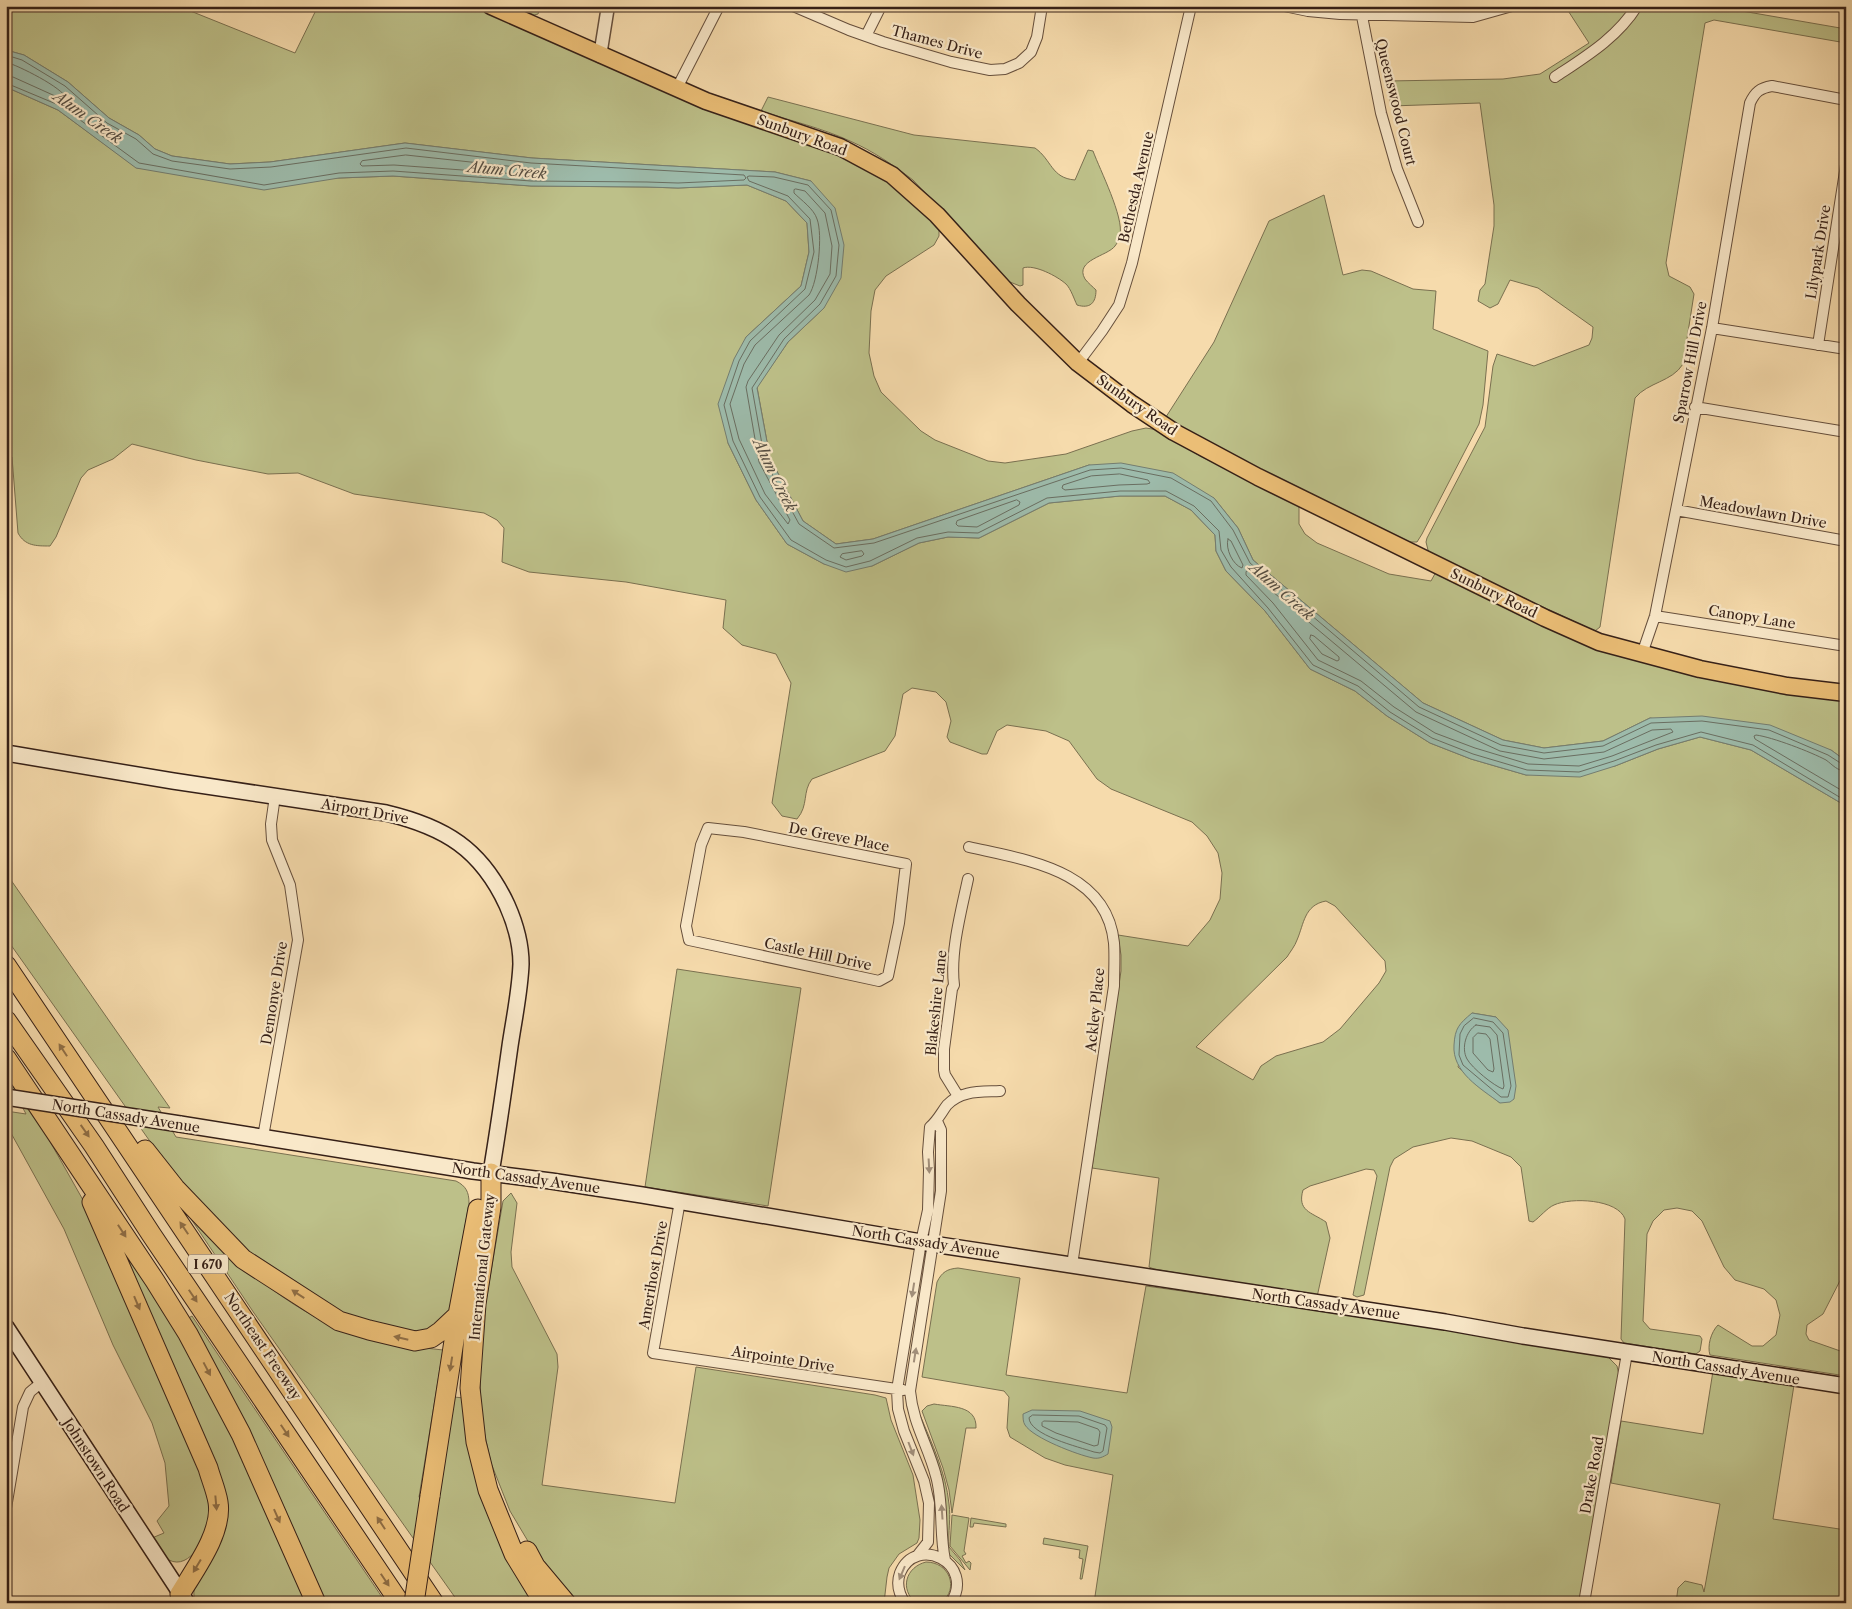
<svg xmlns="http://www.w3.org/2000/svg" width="1852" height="1609" viewBox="0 0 1852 1609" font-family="'Libre Caslon Text',serif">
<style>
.green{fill:#bdc089;stroke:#7a7050;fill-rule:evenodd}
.water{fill:#9dbbab;stroke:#747d70}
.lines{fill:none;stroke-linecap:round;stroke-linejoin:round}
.shore{stroke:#6a6e61;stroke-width:1}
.minor-casing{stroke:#664f3c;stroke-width:12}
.tertiary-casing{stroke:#664f3c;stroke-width:15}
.secondary-casing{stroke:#362017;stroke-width:18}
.primary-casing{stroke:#362017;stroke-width:19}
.motorway-casing{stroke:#362017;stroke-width:21}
.minor{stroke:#f9e8c9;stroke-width:10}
.tertiary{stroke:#f9e8c9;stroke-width:12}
.secondary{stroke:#f9e8c9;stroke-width:15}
.primary{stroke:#ebbe76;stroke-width:16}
.motorway{stroke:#ebbe76;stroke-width:19}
.secondary-bridge-casing{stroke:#362017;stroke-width:18;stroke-linecap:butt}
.motorway-bridge-casing{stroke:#362017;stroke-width:21;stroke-linecap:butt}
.secondary-bridge{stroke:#f9e8c9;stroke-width:15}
.motorway-bridge{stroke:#ebbe76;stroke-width:19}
.oneway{fill:#906f46}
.oneway2{fill:#a18e79}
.labels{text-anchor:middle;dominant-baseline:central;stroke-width:4.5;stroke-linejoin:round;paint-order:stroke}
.shield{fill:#f9e8c9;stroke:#705c4c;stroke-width:1}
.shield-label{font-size:12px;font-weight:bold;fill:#362017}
.street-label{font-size:14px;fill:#362017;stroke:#f9e8c9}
.water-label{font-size:15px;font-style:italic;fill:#554e43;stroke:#f9e8c9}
</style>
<rect width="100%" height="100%" fill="#f6dbac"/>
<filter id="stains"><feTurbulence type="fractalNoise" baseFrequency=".004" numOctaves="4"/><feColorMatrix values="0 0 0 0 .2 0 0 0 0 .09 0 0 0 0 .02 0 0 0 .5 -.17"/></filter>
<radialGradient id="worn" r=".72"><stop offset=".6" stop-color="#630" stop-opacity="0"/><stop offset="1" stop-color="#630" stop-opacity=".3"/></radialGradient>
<path class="green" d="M6,6H178L295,53L318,6H475L711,111L847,158L885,179L909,197L939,228V236L934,245L886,276L875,290L871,311L869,353L874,376L881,392L921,431L935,440L988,461L1005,463L1066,454L1132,431L1146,428L1158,430L1200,456L1299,504V524L1305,534L1317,543L1389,574L1431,581L1437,570L1550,628L1846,699V761L1831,750L1650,718L1603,741L1544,748L1503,740L1423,703L1253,560L1238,528L1214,498L1089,465L873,539L836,544L803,521L770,458L757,387L788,342L824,308L811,181L775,172L532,158L405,143L270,162L230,164L172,156L155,149L139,135L109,118L68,82L24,55L6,50Z
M516,6H541L538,14L534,15Z
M1565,6H1713L1846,29V43L1714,20L1705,23L1666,263L1669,276L1690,287L1694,294L1683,364C1672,382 1648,382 1635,398L1600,627L1595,631L1429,554L1426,542L1427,538L1485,427L1493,366L1497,354L1534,366L1589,345L1592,338L1593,327L1538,288L1510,280L1498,304L1490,308L1478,301L1480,290L1485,284L1494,226V205L1480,103L1391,106L1387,81L1503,79L1540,74L1589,43Z
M6,87L58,110L137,168L339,178L393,176L531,186L647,187L678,188L747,185L786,201L807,223L809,252L801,286L746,337L728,443L756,500L787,544L824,564L872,566L919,543L948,537L979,538L1049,503L1120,496H1165L1191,510L1215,535L1216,551L1226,571L1265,611L1310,669L1355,691L1387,716L1430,743L1471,759L1526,775L1615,766L1658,749L1700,737L1751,750L1846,806V1269L1823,1314L1807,1325L1806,1334L1809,1340L1846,1353V1376L1710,1355C1707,1346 1711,1332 1718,1325L1752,1346H1763L1776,1335L1780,1315L1776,1300L1764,1289L1735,1280L1724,1267L1702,1221L1692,1211L1677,1208L1664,1210L1653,1221L1647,1234L1643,1321L1650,1329L1700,1336L1702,1339L1700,1351L1696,1354L1624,1343L1621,1339L1625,1219C1618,1199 1571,1197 1554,1205C1547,1208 1540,1217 1533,1222L1529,1221L1521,1167L1511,1157L1472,1141L1451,1138L1413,1147L1394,1159L1390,1167L1364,1295L1357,1297L1353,1295L1377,1176L1374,1170L1366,1169L1310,1186L1303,1190C1297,1211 1311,1212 1326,1222L1330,1238L1317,1297L1154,1269L1149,1267L1159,1178L1092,1168L1121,971V955L1118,935L1188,946L1210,920L1220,899L1222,873L1218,853L1207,836L1192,822L1111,789L1097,779L1069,741L1046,731L1007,725L997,731L987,754H982L950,742L947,737L951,721L946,702L936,692L912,688L903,694L895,736L885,751L812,779C802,792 809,805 797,819L782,816L772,803L791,683L776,654L742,645L723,628L726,600L626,582L529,572L502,562L504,528L497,520L484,513L354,494L298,473L268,474L196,460L132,444L113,459L88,470L81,478L56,537L50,546C36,546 25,546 18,533L12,457L6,454ZM1326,901L1335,906L1385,961L1386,971L1379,983L1340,1029L1323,1042L1276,1056L1261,1066L1253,1080L1196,1047L1287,957C1290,952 1295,946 1297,940C1304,924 1304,905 1326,901ZM1472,1013L1496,1017L1500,1103L1458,1067Z
M768,97L914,135L1035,148C1052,160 1051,178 1075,180L1088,150L1093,151C1100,170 1124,217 1120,235C1119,238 1117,244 1115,246C1108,256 1074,260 1085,279C1088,283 1093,287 1096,290C1096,303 1090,309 1077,305C1074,299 1071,289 1066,284C1057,276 1034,264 1023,268V285L1020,286L1010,282L913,180C893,165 873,151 850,141C822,128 791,121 761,111Z
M1324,195L1343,275L1362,270L1371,271L1413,289L1436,291L1433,329L1488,351L1483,405L1479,424L1422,534L1417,542H1407L1221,452L1164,420L1214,342L1269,221Z
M6,873L170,1108L158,1107L176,1137L456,1181C466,1186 469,1192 469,1203L451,1309L433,1328L420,1332L386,1328L336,1311L244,1250L209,1214L154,1147L6,938Z
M677,969L801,988L768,1206L645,1187Z
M6,1071L39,1122L83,1200L210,1491C211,1499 213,1510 211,1519C208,1535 190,1571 169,1560C162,1556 157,1544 152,1538L164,1533L157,1521L169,1506L165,1463L152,1423L113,1345L64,1229L6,1124V1111L26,1114L11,1085L6,1081Z
M511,1193L517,1203L511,1252L512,1267L557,1354L558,1367L542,1485L675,1503L696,1367L875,1395L886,1398L891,1420L913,1475L920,1520L919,1538L917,1543L899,1554L889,1568L887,1577L884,1603H576L570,1596L535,1553L510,1511L491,1463L481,1418L480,1370L484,1313L503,1201Z
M189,1216C241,1267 297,1318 368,1339C391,1346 419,1347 443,1350L419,1497L435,1518L454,1397L464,1398L537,1603H459L254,1313Z
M115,1229L204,1376L310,1603H197C192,1596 194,1589 196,1581L223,1531L112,1231Z
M958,1268L1020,1278L1006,1375L1127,1393L1146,1286L1282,1305L1605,1354L1617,1366L1619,1375L1581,1603H1094L1113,1475L1065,1465L1045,1458L1010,1437L1007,1428L1009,1397L1004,1391L922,1377L937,1282C942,1272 947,1269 958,1268Z
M192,1316L386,1603H322L185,1320Z
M1713,1371L1794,1385L1773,1519L1846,1530V1603H1676L1678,1588L1685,1581L1702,1585L1704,1592L1720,1504L1611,1483L1621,1421L1703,1434Z
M934,1404C951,1407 977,1405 976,1428H966L952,1513L949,1490L943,1468L922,1411L927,1406Z
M920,1415C932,1444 946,1473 949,1504C951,1518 948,1532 949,1547L960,1560L965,1570L948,1553L945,1542L946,1515L944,1493L920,1422Z
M952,1515L969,1518L964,1551L966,1554L962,1556L966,1563L969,1561L971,1563L970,1570L950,1546Z
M971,1518L1006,1524V1527L974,1523L973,1527H970Z
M1044,1538L1088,1546L1082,1579H1080L1083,1559L1079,1558L1080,1550L1043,1544Z
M926,1562C949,1562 960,1588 941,1603H916C899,1589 906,1567 926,1562Z"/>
<path class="water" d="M6,50L24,55L68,82L109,118L139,135L155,149L172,156L230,164L270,162L405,143L532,158L775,172L811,181L835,208L844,245L841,278L824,308L788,342L757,388L770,458L803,521L836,544L873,539L1089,465L1121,463L1173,473L1214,498L1238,528L1253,560L1423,703L1503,740L1544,748L1603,741L1650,718L1702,716L1770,725L1831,750L1846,761V806L1751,750L1700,737L1658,749L1615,766L1580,777L1526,775L1471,759L1430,743L1387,716L1355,691L1310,669L1265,611L1226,571L1216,551L1215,535L1191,510L1165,496H1120L1049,503L979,538L948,537L919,543L872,566L846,572L824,564L787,544L756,500L728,443L718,404L734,359L746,337L801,286L809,252L807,223L786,201L747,185L678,188L647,187L531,186L393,176L339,178L264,190L136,168L58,110L6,87Z
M1472,1013L1496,1017L1508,1030L1516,1086L1514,1099L1510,1102L1500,1103C1480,1088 1452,1072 1454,1045C1455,1028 1459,1024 1472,1013Z
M1032,1410L1080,1411L1110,1421L1112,1427L1108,1454C1103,1457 1099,1459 1093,1458C1078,1455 1033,1438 1025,1425C1023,1422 1023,1418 1023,1414Z"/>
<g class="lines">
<path class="shore" d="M6,55L22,60L65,86L107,123L136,139L153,154L172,161L230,169L271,167L406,148L531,163L744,175L746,178L744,180L678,183L647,182L531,181L393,171L339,173L264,185L139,163L61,106L6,83
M6,62C19,66 62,87 67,99L64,100L13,77L6,76
M406,155L544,170L546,172L544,175H531L394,165L362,166L360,164L362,161Z
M796,189L805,191L825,213L832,246L830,274L815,300L779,335L748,381L746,387L759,462L790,520L788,524L765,494L739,439L730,404L744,364L755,345L809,295C818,282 823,234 817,219C814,209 801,200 794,193V190Z
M1120,474L1148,480L1150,483L1147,484L1119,485L1065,490L1062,488L1063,485L1091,476Z
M1017,500L1020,502L1019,505L977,527L958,526L956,524L957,521Z
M1228,539L1231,541L1243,565L1242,568C1233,565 1225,549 1228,539Z
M862,551L864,554L862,556L846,560L840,557L842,554Z
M1248,571L1416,712L1500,751L1544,759L1604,752L1652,730L1671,729L1673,732L1612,756L1579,766L1528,764L1475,748L1435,733L1394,707L1361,681L1318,660L1273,603L1246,575V572Z
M1311,635L1314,636L1339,657V660L1337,661L1322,654L1310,639Z
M1846,765L1842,764L1828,755L1769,730L1702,721L1651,723L1603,746L1544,753L1501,745L1419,707L1250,563L1233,530L1211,501L1171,478L1121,468L1090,470L874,543L834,548L799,524L765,461L752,388L784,339L820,304L836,276L839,245L831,210L808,185L774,177L749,176L747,177L749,181L788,196L810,219L814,252L805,289L750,341L739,361L724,405L733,441L760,497L791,540L826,560L846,567L870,561L917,538L948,532L978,533L1047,498L1120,491H1166L1194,506L1219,531L1221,550L1231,567L1268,608L1313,665L1358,686L1390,712L1432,738L1473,754L1527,770L1579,772L1614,761L1656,745L1701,732L1753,745L1846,801
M1846,771C1837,771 1833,765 1826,760C1811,752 1772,737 1756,735L1754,736L1755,739L1846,793
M1474,1018L1493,1022L1503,1033L1511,1086L1508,1097H1501L1463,1065L1459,1055L1460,1034L1464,1026Z
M1476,1025L1490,1027L1497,1035L1504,1086L1503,1089C1494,1086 1472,1068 1467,1059C1461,1048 1466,1031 1476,1025Z
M1478,1033L1486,1034L1490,1039L1494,1069L1493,1072L1488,1070L1473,1053V1038Z
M1033,1415L1079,1416L1105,1425L1107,1428L1103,1451L1100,1453L1094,1452C1079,1447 1029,1435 1029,1418Z
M1044,1421L1078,1422L1098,1429L1100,1432L1098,1445L1094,1446L1056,1433L1042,1426V1423Z"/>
<g class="minor-casing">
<path id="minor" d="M793,6L849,30L883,42L951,62L990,70L1005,69L1019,63L1031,52L1037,37L1042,6
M1284,6L1308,11L1340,14L1473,17L1512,6
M1360,6L1381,113L1397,169L1418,222
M866,36L881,6
M1555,77C1585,57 1617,38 1637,6
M677,88L719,6
M1712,328L1846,349
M1818,345L1846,165
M1078,363L1102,331L1119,305L1132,263L1191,6
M1695,407L1846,432
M1676,510L1846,541
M1655,616L1846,646
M1642,654L1655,616L1676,510L1712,328L1750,103C1755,92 1760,88 1772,86L1846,100
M708,828L744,832L906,864L899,923L888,976L879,981L689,940L686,926L701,845Z
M969,847C1026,860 1107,870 1114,943C1115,957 1114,972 1114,986L1072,1265
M958,1096L945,1075L944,1070V1049L952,989L954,985C950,952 961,912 968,879
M937,1121L941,1130V1191L910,1391C913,1424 928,1445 936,1476C944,1504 939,1532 945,1560
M263,1137L298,940L290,885L272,840L271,824L275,796
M680,1201L653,1353L903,1390
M6,1508L23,1407L30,1392L42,1382
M917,1556L928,1542L929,1503L924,1481L904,1431L898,1409L897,1390L921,1242L928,1210L929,1170L928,1152L930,1127C938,1120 941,1113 947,1105C961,1090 981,1092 1000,1091
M905,1603C899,1594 896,1584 900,1573C916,1534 976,1563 951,1603
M1584,1603L1627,1353"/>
</g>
<g class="tertiary-casing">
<path id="tertiary" d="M600,56L608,6"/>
</g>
<g class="secondary-casing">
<path id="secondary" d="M6,753L173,781L386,813C445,827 481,849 507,905C515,923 521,944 521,964C520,991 514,1019 510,1046C504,1089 498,1131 491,1173
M180,1124L473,1171L551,1181L642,1195L933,1244L1445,1322L1523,1336L1846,1386
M6,1327L187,1603"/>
</g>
<g class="primary-casing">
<path id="primary" d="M491,6L706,101L840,147L892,175L937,215L1018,304L1078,363L1132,404L1174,432L1258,477L1545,618L1599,642L1700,669L1787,686L1846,693"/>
</g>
<g class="motorway-casing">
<path id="motorway" d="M6,965L434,1603
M6,1020L94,1146L151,1234L400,1603
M6,1058L155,1281L188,1334L241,1434L316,1603
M145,1150L175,1188L243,1259L339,1321L369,1330L415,1341L431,1338L441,1331L458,1315
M491,1173V1207L476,1304L470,1388L476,1442L488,1490L514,1554L544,1603
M92,1202L208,1468C211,1479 216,1490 218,1502C223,1532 195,1569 180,1594
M430,1496L458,1315L478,1209
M527,1551L535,1566L566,1603"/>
</g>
<use href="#minor" class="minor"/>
<use href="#tertiary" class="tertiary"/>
<use href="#secondary" class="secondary"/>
<use href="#primary" class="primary"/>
<use href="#motorway" class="motorway"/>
<g class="secondary-bridge-casing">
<path id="secondary-bridge" d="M6,1097L180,1124"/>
</g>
<g class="motorway-bridge-casing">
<path id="motorway-bridge" d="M414,1603L430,1496"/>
</g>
<use href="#secondary-bridge" class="secondary-bridge"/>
<use href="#motorway-bridge" class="motorway-bridge"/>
</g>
<defs><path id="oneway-solid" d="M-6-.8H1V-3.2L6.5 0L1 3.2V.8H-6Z" transform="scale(1.25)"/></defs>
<g class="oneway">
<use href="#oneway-solid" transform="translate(63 1050) rotate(-123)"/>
<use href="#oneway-solid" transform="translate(85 1131) rotate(55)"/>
<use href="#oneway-solid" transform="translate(184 1228) rotate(-124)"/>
<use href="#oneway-solid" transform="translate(122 1231) rotate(57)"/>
<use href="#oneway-solid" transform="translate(298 1294) rotate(-147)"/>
<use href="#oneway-solid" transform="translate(193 1296) rotate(56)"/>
<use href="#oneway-solid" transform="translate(137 1303) rotate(67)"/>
<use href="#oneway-solid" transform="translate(401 1338) rotate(-167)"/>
<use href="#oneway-solid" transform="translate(451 1364) rotate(99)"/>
<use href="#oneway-solid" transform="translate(207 1369) rotate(62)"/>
<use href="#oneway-solid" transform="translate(285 1431) rotate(56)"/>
<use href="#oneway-solid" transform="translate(216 1503) rotate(85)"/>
<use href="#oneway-solid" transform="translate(277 1516) rotate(66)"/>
<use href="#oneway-solid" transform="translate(381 1523) rotate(-123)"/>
<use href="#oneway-solid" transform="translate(197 1566) rotate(121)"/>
<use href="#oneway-solid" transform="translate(385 1580) rotate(56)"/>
</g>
<g class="oneway2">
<use href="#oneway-solid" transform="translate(929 1166) rotate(87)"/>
<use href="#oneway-solid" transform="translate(913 1290) rotate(99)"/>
<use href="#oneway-solid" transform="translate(915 1355) rotate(-81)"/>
<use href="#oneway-solid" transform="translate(911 1449) rotate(69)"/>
<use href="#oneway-solid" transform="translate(942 1512) rotate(-94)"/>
<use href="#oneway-solid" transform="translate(902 1573) rotate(113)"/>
</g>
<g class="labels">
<rect class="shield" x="188" y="1254.5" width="40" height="19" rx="4"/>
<g class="shield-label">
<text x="208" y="1264">I 670</text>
</g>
<g class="street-label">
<text transform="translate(937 42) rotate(15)">Thames Drive</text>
<text transform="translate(1396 102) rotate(76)">Queenswood Court</text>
<text transform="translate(802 135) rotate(20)">Sunbury Road</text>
<text transform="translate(1136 187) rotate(-77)">Bethesda Avenue</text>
<text transform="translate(1818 252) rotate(-81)">Lilypark Drive</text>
<text transform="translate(1690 362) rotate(-79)">Sparrow Hill Drive</text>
<text transform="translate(1137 405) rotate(35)">Sunbury Road</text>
<text transform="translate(1763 512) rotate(10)">Meadowlawn Drive</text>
<text transform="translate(1494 593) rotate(26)">Sunbury Road</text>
<text transform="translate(1752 617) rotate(9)">Canopy Lane</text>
<text transform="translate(365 811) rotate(10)">Airport Drive</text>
<text transform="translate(839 837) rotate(11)">De Greve Place</text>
<text transform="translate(818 954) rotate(12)">Castle Hill Drive</text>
<text transform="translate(274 993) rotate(-81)">Demonye Drive</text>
<text transform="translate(936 1003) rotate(-84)">Blakeshire Lane</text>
<text transform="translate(1095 1010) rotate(-84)">Ackley Place</text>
<text transform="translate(126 1116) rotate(9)">North Cassady Avenue</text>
<text transform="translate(526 1178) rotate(8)">North Cassady Avenue</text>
<text transform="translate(926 1242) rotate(9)">North Cassady Avenue</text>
<text transform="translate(482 1267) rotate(-84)">International Gateway</text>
<text transform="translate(653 1275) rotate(-80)">Amerihost Drive</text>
<text transform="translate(1326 1304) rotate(8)">North Cassady Avenue</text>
<text transform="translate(263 1346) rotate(56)">Northeast Freeway</text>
<text transform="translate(783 1359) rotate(9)">Airpointe Drive</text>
<text transform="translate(1726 1368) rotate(9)">North Cassady Avenue</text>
<text transform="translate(96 1465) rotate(57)">Johnstown Road</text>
<text transform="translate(1592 1475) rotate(-80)">Drake Road</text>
</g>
<g class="water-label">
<text transform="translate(88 117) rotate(35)">Alum Creek</text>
<text transform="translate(507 170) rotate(5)">Alum Creek</text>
<text transform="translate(775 475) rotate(64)">Alum Creek</text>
<text transform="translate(1282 591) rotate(41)">Alum Creek</text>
</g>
</g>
<rect width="1852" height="1609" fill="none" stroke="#f6dbac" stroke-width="25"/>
<rect x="8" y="8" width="1837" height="1594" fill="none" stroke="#362017" stroke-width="2.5"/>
<rect x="12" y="12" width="1827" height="1584" fill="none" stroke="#362017"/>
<rect width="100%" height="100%" filter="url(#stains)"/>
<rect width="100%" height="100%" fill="url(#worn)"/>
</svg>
